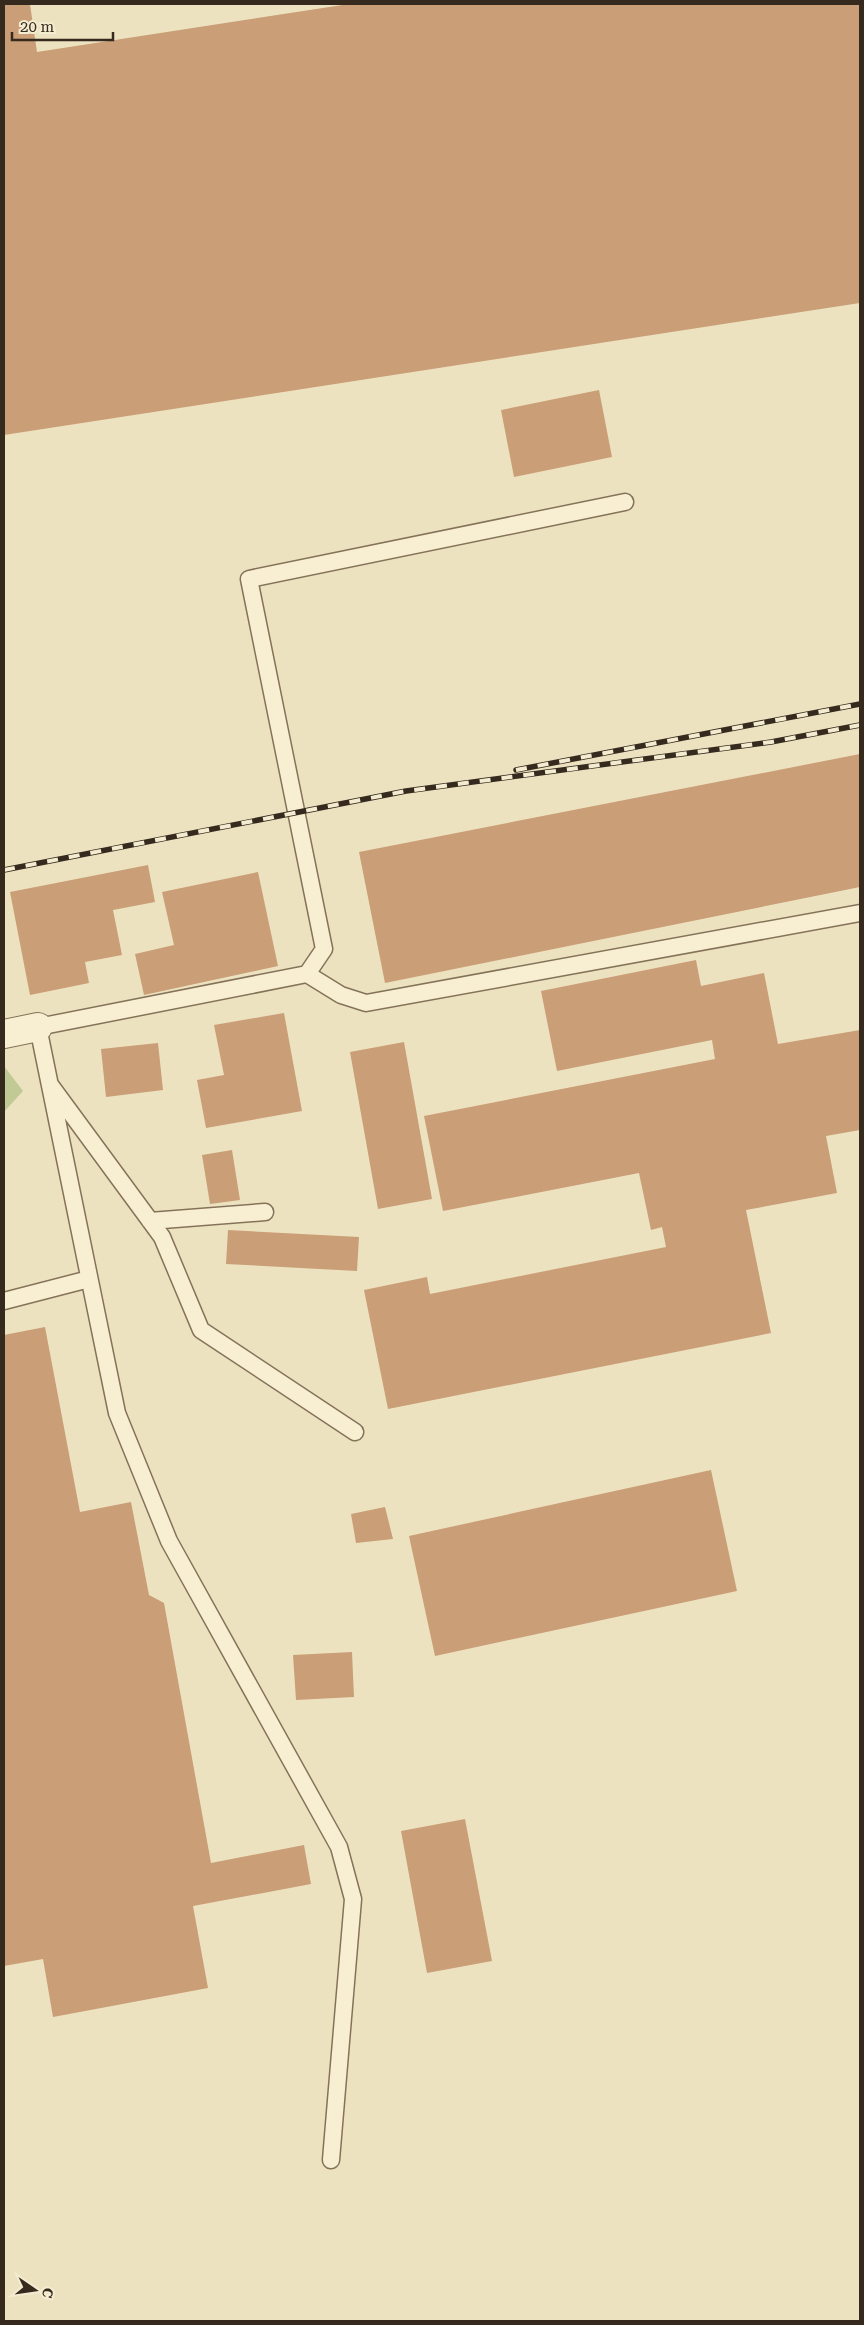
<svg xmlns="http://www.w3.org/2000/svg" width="864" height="2325" viewBox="0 0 864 2325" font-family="'Roboto Serif',serif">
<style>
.green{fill:#c1ca95}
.building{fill:#ca9e77}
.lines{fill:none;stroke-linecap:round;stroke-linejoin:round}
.lane-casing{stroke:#857359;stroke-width:19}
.street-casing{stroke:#857359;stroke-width:30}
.lane{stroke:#f8efd3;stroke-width:16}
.street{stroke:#f8efd3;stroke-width:28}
.rail-casing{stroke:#352a1d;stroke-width:5.5}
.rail{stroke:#f4ecd0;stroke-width:4;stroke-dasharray:11;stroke-linecap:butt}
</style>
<rect width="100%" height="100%" fill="#ede2c0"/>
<path class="green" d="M4,1066L23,1091L4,1112Z"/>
<path class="building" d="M4,4H30L37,52L349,4H860V303L4,435Z
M599,390L612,457L514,477L501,410Z
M860,754V887L385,983L359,852Z
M148,865L155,902L113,910L122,955L85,962L89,983L30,995L10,892Z
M258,872L278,966L144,995L135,954L174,945L162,892Z
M696,960L701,986L764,973L778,1044L860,1030V1130L826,1136L837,1193L746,1210L771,1333L388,1409L364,1290L427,1277L430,1294L666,1247L662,1227L651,1230L639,1173L443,1211L424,1116L715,1059L712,1040L557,1071L541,991Z
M284,1013L302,1111L206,1128L197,1080L224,1075L214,1025Z
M404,1042L432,1199L378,1209L350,1052Z
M158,1043L163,1090L106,1097L101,1049Z
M232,1150L240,1200L210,1204L202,1155Z
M228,1230L359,1237L357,1271L226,1264Z
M45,1327L80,1512L131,1502L149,1595L164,1603L211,1863L304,1845L311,1884L193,1906L208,1988L53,2017L43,1959L4,1966V1335Z
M711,1470L737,1591L435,1656L409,1536Z
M385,1507L393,1539L356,1543L351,1514Z
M352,1652L354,1697L296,1700L293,1655Z
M465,1819L492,1961L427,1973L401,1831Z"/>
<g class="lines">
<g class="lane-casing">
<path id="lane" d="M307,974L341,995L366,1003L860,913
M51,1086L162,1237L201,1330L355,1432
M150,1221L265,1212
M4,1301L89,1279
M331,2160L353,1899L339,1847L169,1541L117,1413L38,1027L307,974L324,949L249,579L625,502"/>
</g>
<g class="street-casing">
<path id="street" d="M4,1034L38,1027"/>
</g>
<use href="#lane" class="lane"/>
<use href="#street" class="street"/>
<g class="rail-casing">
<path id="rail" d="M516,770L860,704
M4,870L406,791L771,742L860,725"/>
</g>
<use href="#rail" class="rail"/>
</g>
<rect width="864" height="2325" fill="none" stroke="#352a1d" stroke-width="10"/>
<g transform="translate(35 2290) rotate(103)" stroke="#f4ecd0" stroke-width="4" paint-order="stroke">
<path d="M0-4L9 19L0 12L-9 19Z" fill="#352a1d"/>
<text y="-8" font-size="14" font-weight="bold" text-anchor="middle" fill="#352a1d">С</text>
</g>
<path d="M12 32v8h101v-8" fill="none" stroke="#352a1d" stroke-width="2.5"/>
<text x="20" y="32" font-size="15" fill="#352a1d" stroke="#f4ecd0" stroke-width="4" paint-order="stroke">20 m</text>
</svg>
